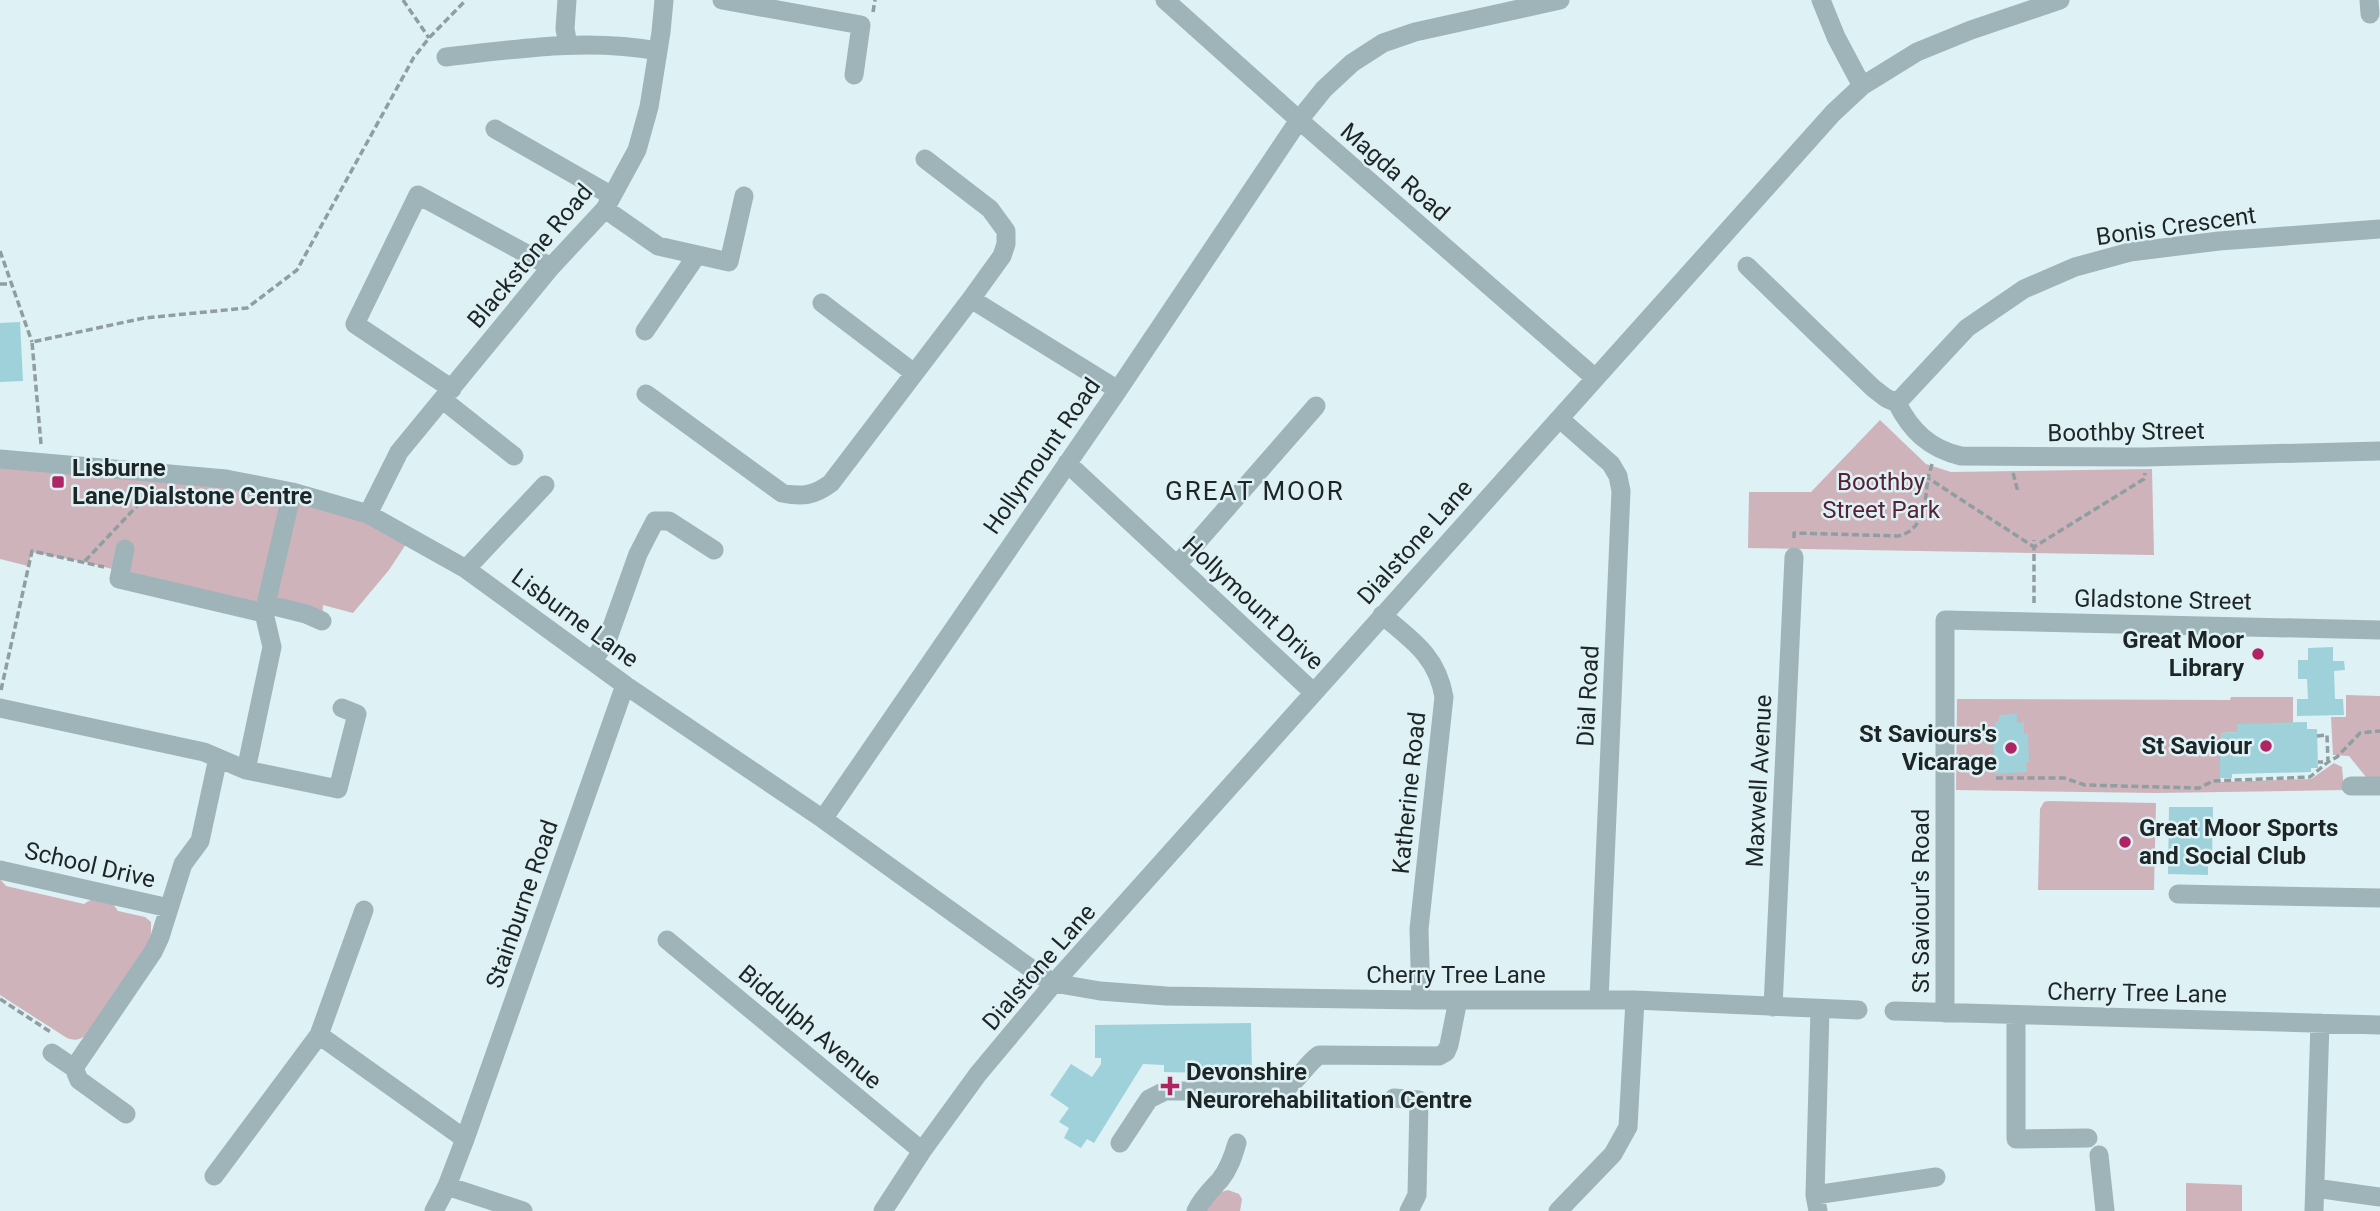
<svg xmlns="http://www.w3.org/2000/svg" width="2380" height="1211" viewBox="0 0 2380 1211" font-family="Roboto,sans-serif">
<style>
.green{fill:#ceb3ba}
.building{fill:#9fd1da}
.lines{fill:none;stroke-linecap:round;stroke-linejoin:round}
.path{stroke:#909ea1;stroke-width:3.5;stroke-dasharray:7 3.5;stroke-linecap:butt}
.minor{stroke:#9fb4b8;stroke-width:19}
.poi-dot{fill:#af2463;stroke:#def1f4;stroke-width:2.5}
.labels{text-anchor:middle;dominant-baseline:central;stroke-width:5;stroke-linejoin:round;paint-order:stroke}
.street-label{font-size:24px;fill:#1e2526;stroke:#def1f4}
.poi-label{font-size:24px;font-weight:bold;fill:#1e2526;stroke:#def1f4;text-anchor:start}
.park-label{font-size:24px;fill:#572136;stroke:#def1f4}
.neighbourhood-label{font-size:26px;letter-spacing:2px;fill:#1e2526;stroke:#def1f4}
</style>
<rect width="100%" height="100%" fill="#def1f4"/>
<path class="green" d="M1880,420L1926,464L1951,472L2152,469L2154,555L1748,548L1749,492H1811Z
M0,459L292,492L410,538L389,570L353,613L323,605L322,621L84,562L32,552L28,566L0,559Z
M2346,695L2380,696V777H2366L2349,756L2333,755L2331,717H2346Z
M2231,697H2293V723L2237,732L2221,733V740L2215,741V751H2220V782L2311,779L2334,763L2342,767L2344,790L2156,793L1956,790L1957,699L2230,700Z
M2048,801L2156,803L2154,890H2038L2040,809L2044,802Z
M0,879L6,886L84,904L92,899L113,904L118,911L145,917L151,922V933L146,947L86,1035C80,1040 75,1041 67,1038L0,995Z
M2186,1183L2242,1185V1211H2186Z
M1228,1190L1239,1194L1242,1199L1240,1211H1206L1218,1193Z"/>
<path class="building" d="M20,322L23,381L0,382V323Z
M2333,647V661H2344L2345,670L2334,671L2335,699H2343L2344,715L2297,716V699H2308L2307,679H2298V660H2308V648Z
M2017,714V723L2024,722V734L2028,733L2029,762H2026L2027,772L1995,774L1993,726H1996L1995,722L1999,721V715Z
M2307,722V729H2317L2318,768H2311V772L2232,774V778H2220V751H2215V741L2221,740V733L2237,732V724Z
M2169,807H2213L2212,860H2208V875L2168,874Z
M1251,1023L1252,1074L1164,1072V1065L1143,1064L1094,1143L1087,1139L1081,1148L1064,1138L1069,1128L1059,1122L1069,1108L1050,1095L1071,1064L1092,1077L1101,1064V1058H1095V1025Z"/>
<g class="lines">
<path class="path" d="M403,0L429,38
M873,12L875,0
M0,251L32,342
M0,284H11
M41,444L32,342L144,318L247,308L297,270L414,57L429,38L466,0
M1932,464L1928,478L2034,547V540
M2013,473L2018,492
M1794,538V533L1898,536C1925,530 1925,501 1928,478
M85,561L152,490
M2034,603V547L2144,479L2145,473
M1,690L32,551L104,567
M2317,736L2327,735L2328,762H2318
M1996,778H2064L2085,785L2199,788L2213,781L2310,777L2328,762L2337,757L2360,733L2380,731
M0,999L52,1033"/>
<path class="minor" d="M567,0L565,29L568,44
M722,0L861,25L854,75
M1165,0L1299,120L1595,378
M1821,0L1836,37L1862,86
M2369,0L2370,14
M446,57C518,49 586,38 658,51
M495,129L612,196
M605,209L658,246L729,262L744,196
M1747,266L1873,388L1886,398L1897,403L1967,328L2024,289L2075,267L2130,252L2219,241L2380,229
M971,299L1118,390
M822,303L914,373
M645,331L697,255
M452,389L355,324L418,195L551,267
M646,394L782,493C802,497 814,496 831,483L971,299L1002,256L1006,244V231L990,209L925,159
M443,400L514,456
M1897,403C1911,431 1930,449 1961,456L2145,457L2380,451
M1560,419L1611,464L1618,476L1621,491L1599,1000
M0,459L226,479L292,492L368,514L466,569L625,685L823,819L1037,973L1054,983L1100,991L1166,996L1421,1000H1635L1858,1010
M1067,463L1313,692
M368,514L399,452L551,267L605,209L637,150L649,107L661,32L664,0
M125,549L119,579L264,613L292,492
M1177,565L1316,406
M466,569L545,485
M266,604L306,614L322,621
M1382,615C1412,640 1437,656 1444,697L1419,929L1421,1000
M593,661L608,638L638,554L655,521H669L714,550
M0,708L204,752L246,770L338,789L357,714L342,708
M246,770L272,647L264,613
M2351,786H2380
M823,819L1118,390L1299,120L1324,89L1352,63L1383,43L1415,32L1560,0
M0,870L169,908
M2178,894L2380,898
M667,940L922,1151
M1773,1007L1794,557
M1894,1011L2380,1025
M1945,1013V620L2380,630
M2016,1015V1139L2088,1138
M319,1035L465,1139
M52,1053L74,1068L153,952L160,937L183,864L200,841L218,758
M74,1068L79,1080L126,1114
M1394,1098L1419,1100L1417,1195L1409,1211
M1120,1143L1149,1099L1165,1091H1282C1298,1082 1304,1066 1319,1055L1439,1056L1446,1052L1449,1045L1458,1000
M2099,1155L2105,1211
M214,1176L319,1035L364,910
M447,1186L523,1211
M2315,1188L2380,1197
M1815,1195L1936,1177
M434,1211L447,1186L465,1139L625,685
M883,1211L922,1151L978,1074L1054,983L1833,113L1862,86L1917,52L1971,30L2060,0
M1196,1211C1202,1198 1211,1190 1220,1180C1229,1169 1233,1157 1237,1143
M1558,1211L1613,1154L1628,1127L1635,1000
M1818,1211L1815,1195L1820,1009
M2314,1211L2320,1023"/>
</g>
<g class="poi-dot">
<rect x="51" y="475" width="14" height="14" rx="3.5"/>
<circle cx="2258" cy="654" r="7"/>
<circle cx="2266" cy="746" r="7"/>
<circle cx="2011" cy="748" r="7"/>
<circle cx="2125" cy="842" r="7"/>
<path d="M1166.5 1075.5h7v7h7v7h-7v7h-7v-7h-7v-7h7z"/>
</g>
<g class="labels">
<g class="street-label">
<text transform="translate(1395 172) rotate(41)">Magda Road</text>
<text transform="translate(2176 226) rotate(-8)">Bonis Crescent</text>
<text transform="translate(530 256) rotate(-50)">Blackstone Road</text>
<text transform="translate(2126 432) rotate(-1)">Boothby Street</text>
<text transform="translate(1042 456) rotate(-55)">Hollymount Road</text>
<text transform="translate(1415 542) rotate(-48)">Dialstone Lane</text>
<text transform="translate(2163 600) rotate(1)">Gladstone Street</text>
<text transform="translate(1253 603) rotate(43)">Hollymount Drive</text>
<text transform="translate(575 618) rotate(36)">Lisburne Lane</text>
<text transform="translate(1588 696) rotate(-87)">Dial Road</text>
<text transform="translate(1759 781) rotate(-87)">Maxwell Avenue</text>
<text transform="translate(1409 793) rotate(-84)">Katherine Road</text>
<text transform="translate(90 865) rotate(13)">School Drive</text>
<text transform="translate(1921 901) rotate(-90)">St Saviour's Road</text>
<text transform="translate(522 904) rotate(-71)">Stainburne Road</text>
<text transform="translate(1039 967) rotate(-49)">Dialstone Lane</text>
<text x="1456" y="975">Cherry Tree Lane</text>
<text transform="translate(2137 993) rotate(1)">Cherry Tree Lane</text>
<text transform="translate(810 1027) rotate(40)">Biddulph Avenue</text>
</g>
<g class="poi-label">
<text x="72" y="468">Lisburne<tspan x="72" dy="28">Lane/Dialstone Centre</tspan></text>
<text x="2244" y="640" text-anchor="end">Great Moor<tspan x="2244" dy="28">Library</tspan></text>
<text x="1997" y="734" text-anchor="end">St Saviours's<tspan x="1997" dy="28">Vicarage</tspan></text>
<text x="2252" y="746" text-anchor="end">St Saviour</text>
<text x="2139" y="828">Great Moor Sports<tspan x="2139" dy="28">and Social Club</tspan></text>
<text x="1186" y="1072">Devonshire<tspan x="1186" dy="28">Neurorehabilitation Centre</tspan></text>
</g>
<g class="park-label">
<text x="1881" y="482">Boothby<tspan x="1881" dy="28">Street Park</tspan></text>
</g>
<g class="neighbourhood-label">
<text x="1255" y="491">GREAT MOOR</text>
</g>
</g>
</svg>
